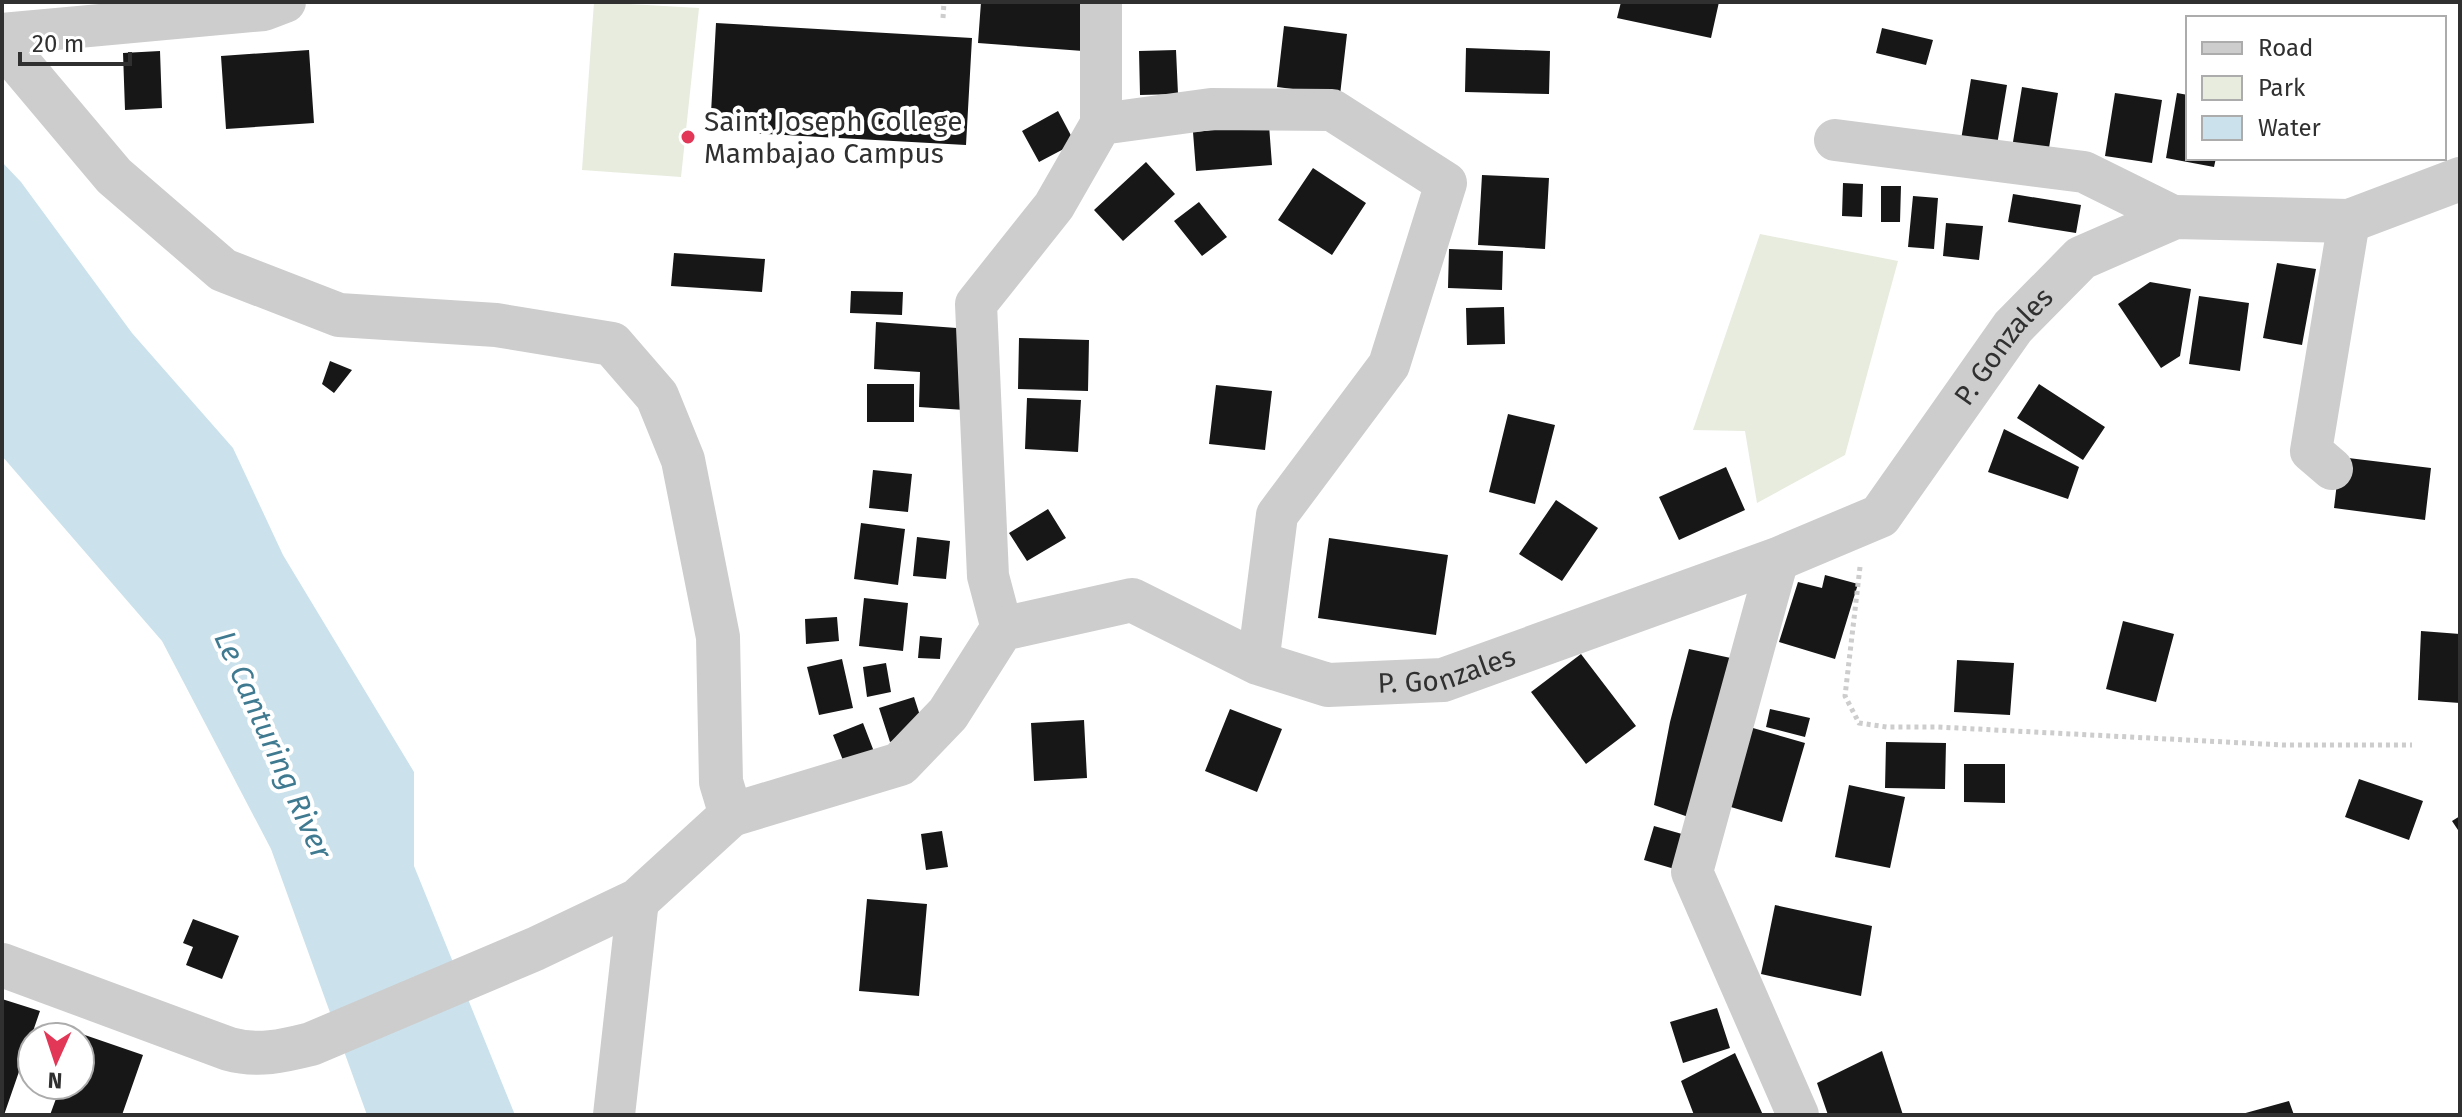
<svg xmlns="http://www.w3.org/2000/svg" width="2462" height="1117" viewBox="0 0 2462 1117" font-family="'Fira Sans',sans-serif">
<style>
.green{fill:#e7ecde}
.water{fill:#cbe2ec}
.building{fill:#171717}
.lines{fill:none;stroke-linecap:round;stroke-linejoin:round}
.path{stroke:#cdcdcd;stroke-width:5;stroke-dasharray:4 4;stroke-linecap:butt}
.minor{stroke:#cdcdcd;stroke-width:42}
.tertiary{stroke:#cdcdcd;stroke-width:44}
.poi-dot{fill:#e23756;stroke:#fff;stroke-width:3}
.labels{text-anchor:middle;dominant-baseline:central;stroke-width:8;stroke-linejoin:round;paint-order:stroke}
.poi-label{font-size:28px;fill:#303030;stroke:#fff;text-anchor:start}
.street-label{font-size:28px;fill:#303030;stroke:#fff}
.water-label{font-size:30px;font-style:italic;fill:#3f7a91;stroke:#fff}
</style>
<rect width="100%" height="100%" fill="#fff"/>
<path class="green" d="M594,2L699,8L681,177L582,170Z
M1760,234L1898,261L1845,455L1757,503L1745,431L1693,430Z"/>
<path class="water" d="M2,162L21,182L132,333L233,448L283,555L414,772V866L515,1115H367L271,849L162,641L2,456Z"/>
<path class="building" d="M981,2H1087L1083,51L978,43Z
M1621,2H1719L1711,38L1617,18Z
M716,23L972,38L966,145L710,131Z
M1284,26L1347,34L1340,95L1277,87Z
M1882,28L1933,40L1926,65L1876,53Z
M1466,48L1550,51L1549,94L1465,92Z
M309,50L314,123L226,129L221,56Z
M1176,50L1178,94L1140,95L1139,51Z
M160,51L162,108L125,110L123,53Z
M1971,79L2007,85L1996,151L1960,146Z
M2022,87L2058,93L2047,160L2011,154Z
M2115,93L2162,100L2152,163L2105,156Z
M2177,93L2188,95V158H2216L2214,167L2166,158Z
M1058,111L1075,143L1039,162L1022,131Z
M1269,125L1272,165L1196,171L1193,132Z
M1146,162L1175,194L1123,241L1094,210Z
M1313,168L1366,203L1332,255L1278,220Z
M1482,175L1549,178L1545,249L1478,245Z
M1843,183L1863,184L1862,217L1842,216Z
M1881,186H1901L1900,222H1881Z
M2013,194L2081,205L2076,233L2008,222Z
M1913,196L1938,198L1934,249L1908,247Z
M1199,202L1227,237L1202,256L1174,221Z
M1946,223L1983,226L1979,260L1943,256Z
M1449,249L1503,251L1502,290L1448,288Z
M674,253L765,259L762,292L671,286Z
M2277,263L2316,269L2302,345L2263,338Z
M2150,282L2191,289L2180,356L2161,368L2118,304Z
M851,291L903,292L902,315L850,313Z
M2199,296L2249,303L2240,371L2189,364Z
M1504,307L1505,344L1467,345L1466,308Z
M876,322L970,329L965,410L919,407L920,372L874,369Z
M1019,338L1089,340L1088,391L1018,389Z
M330,361L352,370L334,393L322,384Z
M867,384H914V422H867Z
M2039,384L2105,427L2083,460L2017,418Z
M1216,385L1272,391L1265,450L1209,444Z
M1027,398L1081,400L1078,452L1025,449Z
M1508,414L1555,425L1535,504L1489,492Z
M2004,429L2079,467L2068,499L1988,472Z
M2340,457L2431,468L2425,520L2334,508Z
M1726,467L1745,510L1679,540L1659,497Z
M873,470L912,474L908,512L869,508Z
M1556,500L1598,528L1562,581L1519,554Z
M1048,509L1066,538L1027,561L1009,533Z
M861,523L905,529L898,585L854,579Z
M917,537L950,541L946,579L913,576Z
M1329,538L1448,555L1436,635L1318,618Z
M1825,575L1858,584L1835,659L1779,642L1798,582L1822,588Z
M864,598L908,603L903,651L859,646Z
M837,617L839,641L806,644L805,619Z
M2123,621L2174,634L2156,702L2106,689Z
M2421,631L2460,634V703L2418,700Z
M920,636L942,638L940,659L918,658Z
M1689,649L1740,660L1697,820L1654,805L1670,722Z
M1581,654L1636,726L1586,764L1531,692Z
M842,659L853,708L819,715L807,667Z
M1957,660L2014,663L2010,715L1954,712Z
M886,663L891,692L867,697L863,667Z
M914,697L925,731L890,742L879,708Z
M1230,709L1282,729L1257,792L1205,771Z
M1770,709L1810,718L1805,737L1766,727Z
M1084,720L1087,778L1034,781L1031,723Z
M863,723L878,762L848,773L833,735Z
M1746,726L1805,743L1782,822L1724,805Z
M1886,742L1946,743L1945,789L1885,788Z
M1964,764H2005V803L1964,802Z
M2359,779L2423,801L2409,840L2345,817Z
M1849,785L1905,797L1890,868L1835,857Z
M2460,816V833L2452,821Z
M1654,826L1689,836L1678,870L1644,860Z
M942,831L948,867L926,870L921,834Z
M867,899L927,904L919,996L859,991Z
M1775,905L1872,926L1861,996L1761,974Z
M193,919L239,936L222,979L186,965L193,947L183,943Z
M2,999L40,1011L4,1115H2Z
M1717,1008L1730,1048L1683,1063L1670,1022Z
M79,1033L143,1055L122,1115H50L61,1085H80Z
M1882,1051L1903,1115H1828L1817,1083Z
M1735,1053L1763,1115H1694L1681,1081Z
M2289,1101L2294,1115H2243L2242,1114Z"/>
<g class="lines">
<path class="path" d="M943,18L944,2
M1860,567L1845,696L1859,723L1887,727H1938L2283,745H2412"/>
<path class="minor" d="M2,34L264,10L285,2
M1101,124L1211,109L1332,110L1446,183L1389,365L1277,515L1258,663
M1835,140L2084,172L2175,217
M2332,469L2311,451L2349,221
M1778,559L1692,872L1798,1115
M1002,629L988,576L976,304L1054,206L1101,124V2
M614,1115L638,900"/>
<g class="tertiary">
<path d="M2,43L114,176L223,270L339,315L496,325L612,344L657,396L683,460L718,637L721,782L731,815L638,900L535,949L311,1044C283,1051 258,1057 229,1049L2,965"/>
<path id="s1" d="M731,815L900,764L948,714L1002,629L1132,600L1258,663L1328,685L1443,680L1778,559L1880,516L2013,327L2081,258L2175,217L2349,221L2460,179"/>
</g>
</g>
<circle class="poi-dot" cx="688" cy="137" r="8"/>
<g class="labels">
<g class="poi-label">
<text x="704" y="121">Saint Joseph College<tspan x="704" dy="32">Mambajao Campus</tspan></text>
</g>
<g class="street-label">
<text stroke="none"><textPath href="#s1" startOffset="1486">P. Gonzales</textPath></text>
<text stroke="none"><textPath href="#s1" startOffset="814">P. Gonzales</textPath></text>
</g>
<g class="water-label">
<text transform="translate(273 745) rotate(66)">Le Canturing River</text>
</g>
</g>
<rect width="2462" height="1117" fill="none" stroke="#303030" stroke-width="8"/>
<rect x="2186" y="16" width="260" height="144" fill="#ffffff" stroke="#acacac" stroke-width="2"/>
<rect x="2202" y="42" width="40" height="12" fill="#cdcdcd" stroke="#acacac" stroke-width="2"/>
<text x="2258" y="56" font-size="24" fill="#303030">Road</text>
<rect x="2202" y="76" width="40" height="24" fill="#e7ecde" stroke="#acacac" stroke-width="2"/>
<text x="2258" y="96" font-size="24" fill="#303030">Park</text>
<rect x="2202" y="116" width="40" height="24" fill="#cbe2ec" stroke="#acacac" stroke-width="2"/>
<text x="2258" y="136" font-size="24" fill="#303030">Water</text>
<g transform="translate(56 1061) rotate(183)"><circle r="38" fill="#ffffff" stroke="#acacac" stroke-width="2"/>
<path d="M0-6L14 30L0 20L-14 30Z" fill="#e23756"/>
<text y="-12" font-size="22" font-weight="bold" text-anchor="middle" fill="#303030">N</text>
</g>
<path d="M20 52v12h110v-12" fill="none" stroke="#303030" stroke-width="4"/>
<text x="32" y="52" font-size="24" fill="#303030" stroke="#ffffff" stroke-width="6" paint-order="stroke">20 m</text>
</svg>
